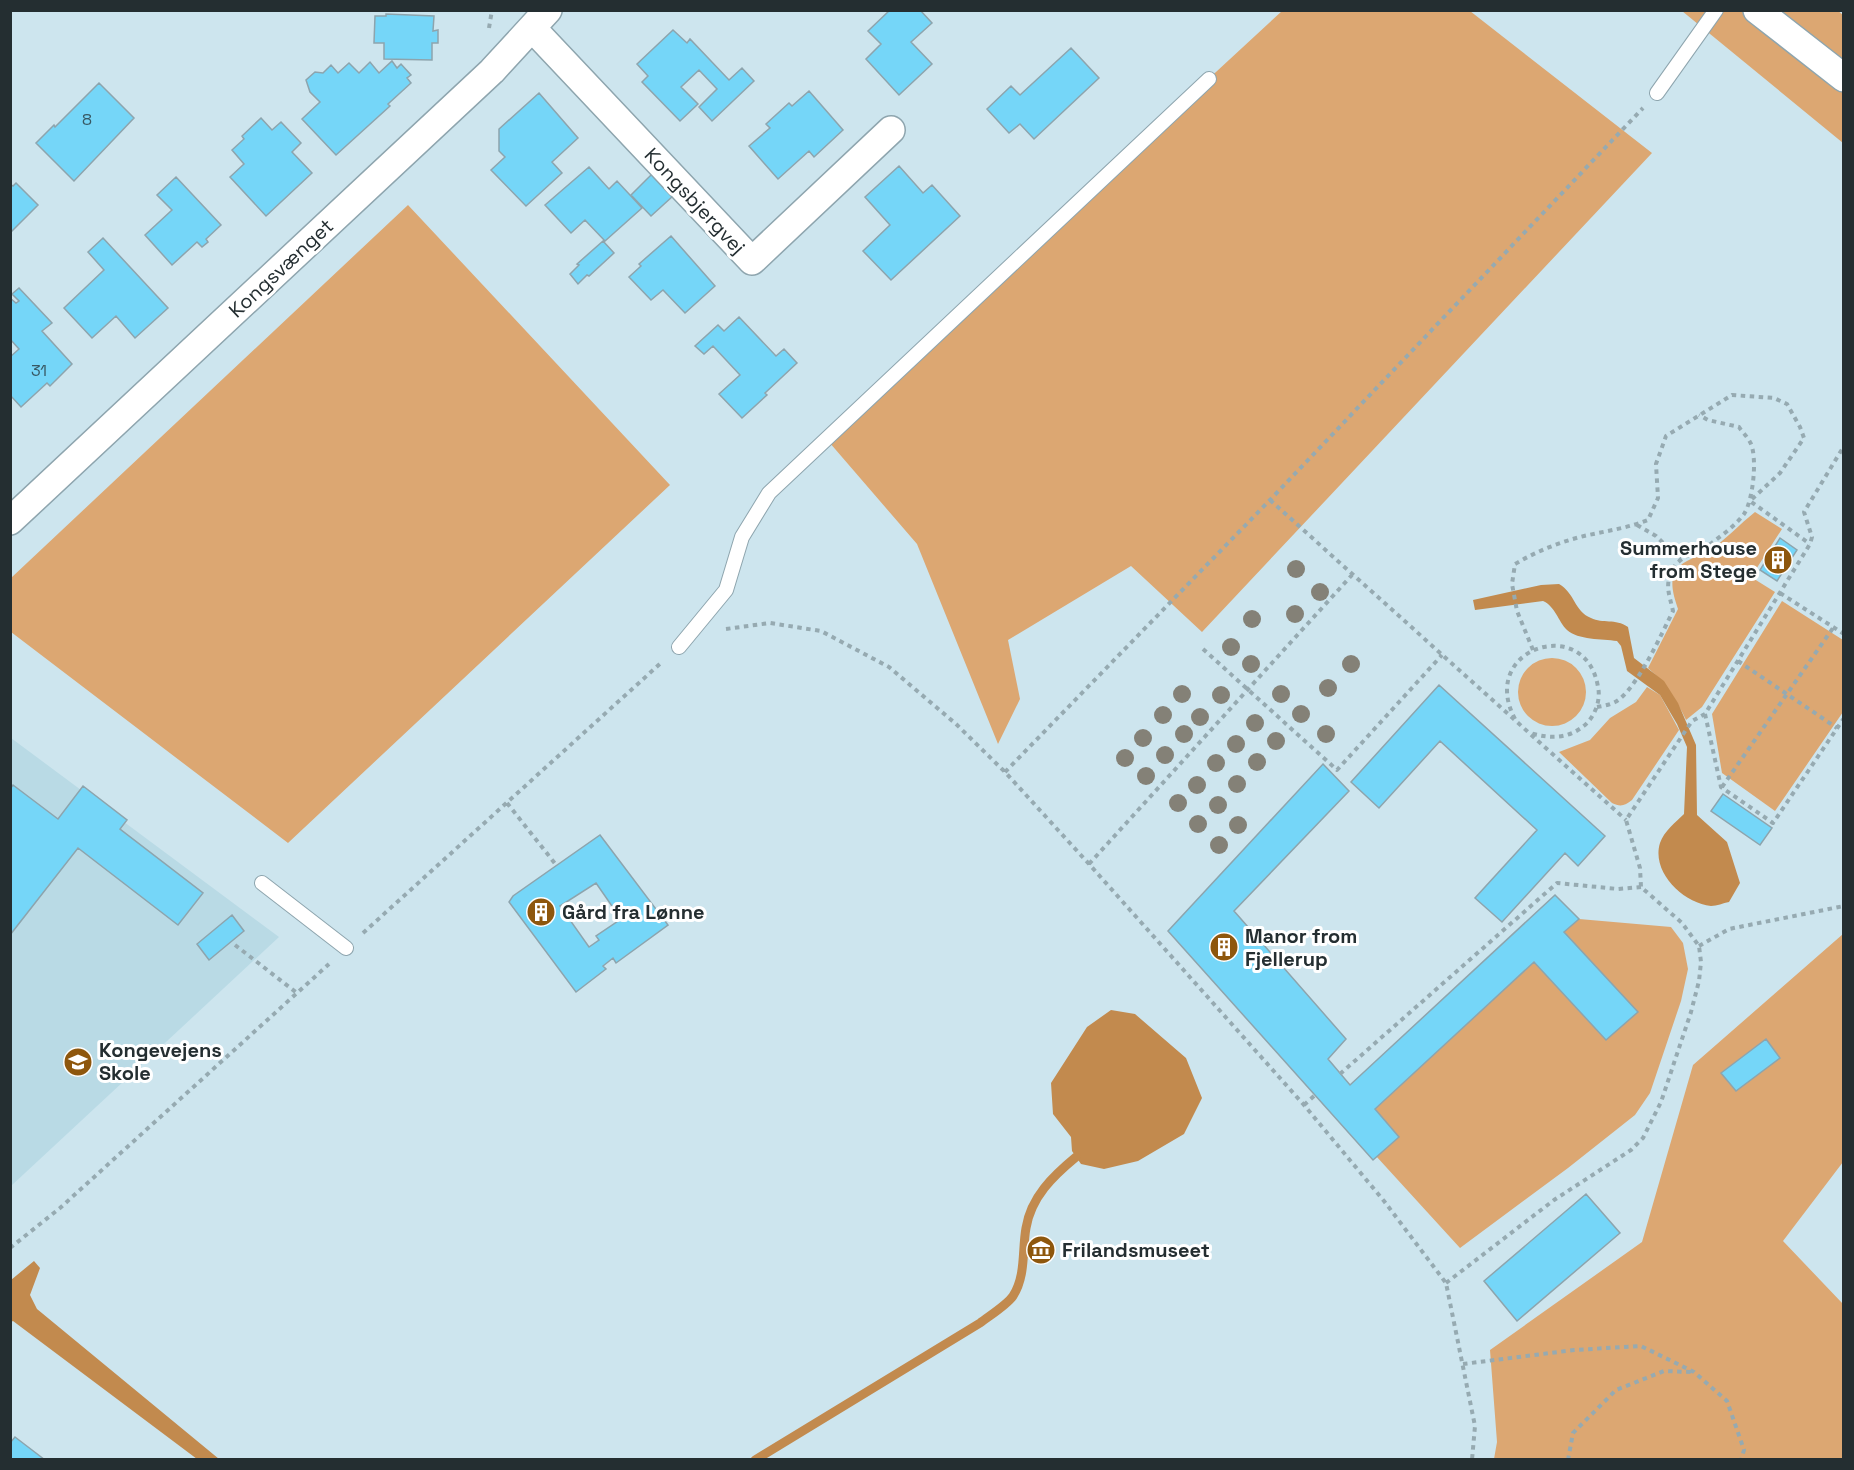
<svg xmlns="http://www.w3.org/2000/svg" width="1854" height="1470" viewBox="0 0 1854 1470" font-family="'Space Grotesk',sans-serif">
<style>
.built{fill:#b9dae5}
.green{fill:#dca772}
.water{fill:#c28a4e}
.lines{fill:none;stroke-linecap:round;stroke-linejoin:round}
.stream{stroke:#c28a4e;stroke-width:9}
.building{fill:#75d6f8;stroke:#8da4ad;stroke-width:1.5;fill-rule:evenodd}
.lane-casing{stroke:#8ea5ae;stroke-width:16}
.street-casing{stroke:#8ea5ae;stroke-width:30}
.path{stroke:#96aab1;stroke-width:4;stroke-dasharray:4.5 4.5;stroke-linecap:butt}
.lane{stroke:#fff;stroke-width:14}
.street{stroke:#fff;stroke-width:27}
.tree{fill:#848177}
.labels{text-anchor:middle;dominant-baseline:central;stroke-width:6;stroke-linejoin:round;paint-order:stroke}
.number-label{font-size:16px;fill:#385863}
.street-label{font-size:20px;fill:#242e31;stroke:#fff}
.poi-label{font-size:20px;font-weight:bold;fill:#242e31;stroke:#fff;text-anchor:start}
</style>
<rect width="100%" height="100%" fill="#cde5ee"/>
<path class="built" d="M11,738L279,937L11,1186Z"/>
<path class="green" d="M1837,10L1843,15V143L1682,11Z
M1282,11H1470L1652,153L1202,632L1131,566L1008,640L1020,699L998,744L917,544L823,435Z
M408,205L670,485L288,843L11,632V578Z
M1755,512L1782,529L1751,577L1775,592L1702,707L1686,720C1676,699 1666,683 1648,668L1678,609C1672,591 1666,572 1687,561C1694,557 1702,555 1709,551C1725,540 1740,524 1755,512Z
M1782,601L1843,640V712L1775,811L1722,773L1712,714Z
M1518 692a34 34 0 1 1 68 0a34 34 0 1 1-68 0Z
M1647,687L1660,695L1679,730L1632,800C1625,806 1620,807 1612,803L1559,752L1590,740L1610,718L1636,702Z
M1579,919L1671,927L1683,943L1688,969L1681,1001L1650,1093L1635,1115L1568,1168L1460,1248L1376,1156L1399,1137L1375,1109L1534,962L1606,1040L1564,932Z
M1843,934V1162L1783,1241L1843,1304V1459H1494L1497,1442L1490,1350L1642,1242L1693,1065Z"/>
<path class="water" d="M1559,584C1575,593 1574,611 1591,618C1603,624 1615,618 1628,627L1634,658L1664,681L1678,703L1696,745L1697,815L1727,842L1740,883L1729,902C1723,903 1717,906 1711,906C1683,903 1651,872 1660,843C1664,831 1676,822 1684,814L1687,747L1677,724L1660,695L1627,671L1621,646L1617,641C1602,639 1578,640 1567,630C1558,621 1555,606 1543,601L1475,610L1473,600L1541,585Z
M1111,1010L1135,1014L1186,1058L1202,1098L1184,1134L1138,1161L1104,1169L1081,1164L1072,1151L1071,1137L1053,1114L1051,1083L1087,1027Z
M34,1261L40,1268L30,1295L37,1309L219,1459H197L13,1321L11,1322V1280Z"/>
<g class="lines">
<path class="stream" d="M755,1460L980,1323C989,1316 1007,1305 1013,1296C1026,1276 1022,1250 1026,1228C1031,1197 1053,1176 1076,1157"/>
</g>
<path class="building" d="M890,10H920L932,23L911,42L932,64L899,95L866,59L881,44L868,31Z
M386,14L434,16L433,31L438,30V43H432V60L384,59V43H374L375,16H386Z
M673,30L687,43L690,39L729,80L742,68L754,81L712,121L699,107L717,89L699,70L681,87L698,104L680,121L642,82L648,76L637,64Z
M1071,48L1099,78L1034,139L1020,124L1009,133L987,109L1011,86L1020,95Z
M392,61L397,68L401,64L411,75L407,78L411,83L388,104L390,106L336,155L302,119L320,102L310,92L306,80L315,72L323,73L331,65L338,73L349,63L359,73L370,62L379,73Z
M99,83L134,118L74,181L36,143L54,125L55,127Z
M809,91L843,130L814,157L809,151L778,179L749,146L770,128L766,124L789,103L792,106Z
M539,93L578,138L552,162L562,173L526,206L491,170L505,157L499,151V129Z
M261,118L272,130L281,122L301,143L292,152L312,173L266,216L230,177L244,164L232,150L244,139L242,136Z
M899,166L923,193L932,185L960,216L891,280L863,251L890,225L865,197Z
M589,167L609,189L617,181L642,208L605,241L585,220L571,233L545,205Z
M652,174L673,196L651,216L631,195Z
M176,177L221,225L206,239L208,242L202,247L197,242L172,265L145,235L172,210L157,195Z
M16,183L38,205L10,233V184L13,186Z
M671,236L715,286L685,313L663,290L651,300L629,277L641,266L639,264Z
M103,238L168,308L135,338L116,316L92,338L64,308L104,270L88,252Z
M603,241L614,253L589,276L587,275L578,284L570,274L579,265L577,264Z
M19,288L52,323L42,331L72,364L50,386L47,383L21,407L10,395V357L19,349L10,339V298L16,303L19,301L12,294Z
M739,317L776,356L784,349L797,363L765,393L767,395L742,418L719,394L740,375L713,346L704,354L695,346L718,325L724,331Z
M1780,538L1797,550L1777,581L1760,570Z
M1439,685L1605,836L1578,866L1565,853L1502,922L1475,898L1537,830L1440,741L1379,808L1351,782Z
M1323,764L1349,791L1234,911L1346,1039L1328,1059L1350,1085L1555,895L1579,919L1564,932L1638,1012L1606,1040L1534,962L1375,1109L1399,1137L1373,1160L1168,931Z
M13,785L58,819L83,786L127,820L120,829L203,893L178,925L78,848L10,935V789Z
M1723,794L1772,828L1760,845L1711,811Z
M600,835L668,925L616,963L613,958L603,966L606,969L576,992L509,902L513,896ZM596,883L621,919L596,936L599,940L589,947L560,906Z
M232,915L244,931L209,960L197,944Z
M1766,1039L1780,1058L1736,1091L1721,1073Z
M1586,1194L1620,1233L1517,1321L1484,1281Z
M15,1437L45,1460H10V1443Z"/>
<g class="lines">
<g class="lane-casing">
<path id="lane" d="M1657,93L1716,10
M679,647L726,590L742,537L769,493L1209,79
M262,883L346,948"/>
</g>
<g class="street-casing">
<path id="street" d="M1757,10L1844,78
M533,29L752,261L891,130
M10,521L492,71L548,10"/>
</g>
<path class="path" d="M489,28L492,10
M1270,500L1626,820
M1637,525L1656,536L1680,559
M1780,593L1844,634
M726,629L770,623L821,631L889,667L956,724L1005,772L1089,864L1304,1105L1384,1201L1446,1283L1475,1426L1472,1460
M1203,649L1337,770L1442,655
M1533,650L1517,611L1512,584L1515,564C1537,551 1560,542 1584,536C1606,531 1628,528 1648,520L1658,498L1656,464L1666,436L1732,395L1774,398L1787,404L1800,427L1804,438L1780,473L1750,501L1810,544
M1738,661L1837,728
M1597,707C1603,706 1609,705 1615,702C1636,691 1662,633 1673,611C1669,593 1664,584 1674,567C1682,555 1698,553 1709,545C1721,536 1735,526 1744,514C1753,501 1758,456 1750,442C1747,436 1742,432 1739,427L1708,420L1699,415
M1705,714L1721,787L1773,823L1844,718
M1515,719C1477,648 1586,613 1598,687C1601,700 1595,716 1585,725C1568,739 1551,739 1530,733
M1005,772L1270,500L1643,108
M1722,787L1833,628
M507,803L557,866
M1089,864L1352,575
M363,933L662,662
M235,945L297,993
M1699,946L1729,929L1844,906
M1340,1074L1557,883L1618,889L1641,887
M1304,1105L1315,1095
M10,1248L60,1208L329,964
M1446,1283L1554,1200L1631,1150L1643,1138L1661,1102L1691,1012L1699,981L1701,962L1699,946L1682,923L1641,887L1640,868L1626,820L1692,721L1705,714L1810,544L1812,537L1804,512L1844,446
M1463,1364L1574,1350L1641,1346L1694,1372L1727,1401L1744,1450L1741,1460
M1568,1460L1573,1433L1616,1390L1664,1371L1692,1372"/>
<use href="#lane" class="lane"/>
<use href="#street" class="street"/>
</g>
<g class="tree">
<circle cx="1296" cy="569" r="9"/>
<circle cx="1320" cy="592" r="9"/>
<circle cx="1295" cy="614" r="9"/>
<circle cx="1252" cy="619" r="9"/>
<circle cx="1231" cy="647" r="9"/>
<circle cx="1251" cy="664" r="9"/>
<circle cx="1351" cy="664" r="9"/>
<circle cx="1328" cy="688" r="9"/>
<circle cx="1182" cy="694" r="9"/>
<circle cx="1281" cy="694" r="9"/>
<circle cx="1221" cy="695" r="9"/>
<circle cx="1301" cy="714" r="9"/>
<circle cx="1163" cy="715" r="9"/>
<circle cx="1200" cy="717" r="9"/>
<circle cx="1255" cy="723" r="9"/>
<circle cx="1184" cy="734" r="9"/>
<circle cx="1326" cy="734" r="9"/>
<circle cx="1143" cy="738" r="9"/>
<circle cx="1276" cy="741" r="9"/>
<circle cx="1236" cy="744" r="9"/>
<circle cx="1165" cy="755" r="9"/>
<circle cx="1125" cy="758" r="9"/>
<circle cx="1257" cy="762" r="9"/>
<circle cx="1216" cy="763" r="9"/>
<circle cx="1146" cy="776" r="9"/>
<circle cx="1237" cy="784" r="9"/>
<circle cx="1197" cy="785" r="9"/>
<circle cx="1178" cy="803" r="9"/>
<circle cx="1218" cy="805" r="9"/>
<circle cx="1198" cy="824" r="9"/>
<circle cx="1238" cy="825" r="9"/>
<circle cx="1219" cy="845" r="9"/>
</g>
<defs>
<g id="building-disc" transform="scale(1.5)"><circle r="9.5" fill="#8e570d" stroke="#fff"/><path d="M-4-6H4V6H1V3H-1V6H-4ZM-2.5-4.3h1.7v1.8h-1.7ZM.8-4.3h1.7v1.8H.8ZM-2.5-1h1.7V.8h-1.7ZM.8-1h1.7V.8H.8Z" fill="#fff"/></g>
<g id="school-disc" transform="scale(1.5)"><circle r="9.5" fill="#8e570d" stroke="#fff"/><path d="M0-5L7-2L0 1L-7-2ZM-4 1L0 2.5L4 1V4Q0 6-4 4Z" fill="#fff"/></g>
<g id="museum-disc" transform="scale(1.5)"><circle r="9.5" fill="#8e570d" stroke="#fff"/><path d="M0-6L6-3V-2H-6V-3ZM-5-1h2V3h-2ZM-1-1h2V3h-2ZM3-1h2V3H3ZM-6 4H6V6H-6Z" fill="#fff"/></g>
</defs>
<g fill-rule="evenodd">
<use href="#building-disc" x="1778" y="560"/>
<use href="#building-disc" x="541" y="912"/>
<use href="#building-disc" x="1224" y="947"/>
<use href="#school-disc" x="78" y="1062"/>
<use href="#museum-disc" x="1041" y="1250"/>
</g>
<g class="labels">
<g class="number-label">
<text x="87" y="119">8</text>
<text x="39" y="370">31</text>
</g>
<g class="street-label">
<text transform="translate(695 201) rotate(47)">Kongsbjergvej</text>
<text transform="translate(281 268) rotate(-43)">Kongsvænget</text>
</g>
<g class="poi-label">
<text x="1757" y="548" text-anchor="end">Summerhouse<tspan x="1757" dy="23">from Stege</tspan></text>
<text x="562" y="912">Gård fra Lønne</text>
<text x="1245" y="936">Manor from<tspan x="1245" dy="23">Fjellerup</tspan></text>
<text x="99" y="1050">Kongevejens<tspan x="99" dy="23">Skole</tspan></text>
<text x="1062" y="1250">Frilandsmuseet</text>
</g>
</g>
<rect width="1854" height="1470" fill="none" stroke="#242e31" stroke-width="24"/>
</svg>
